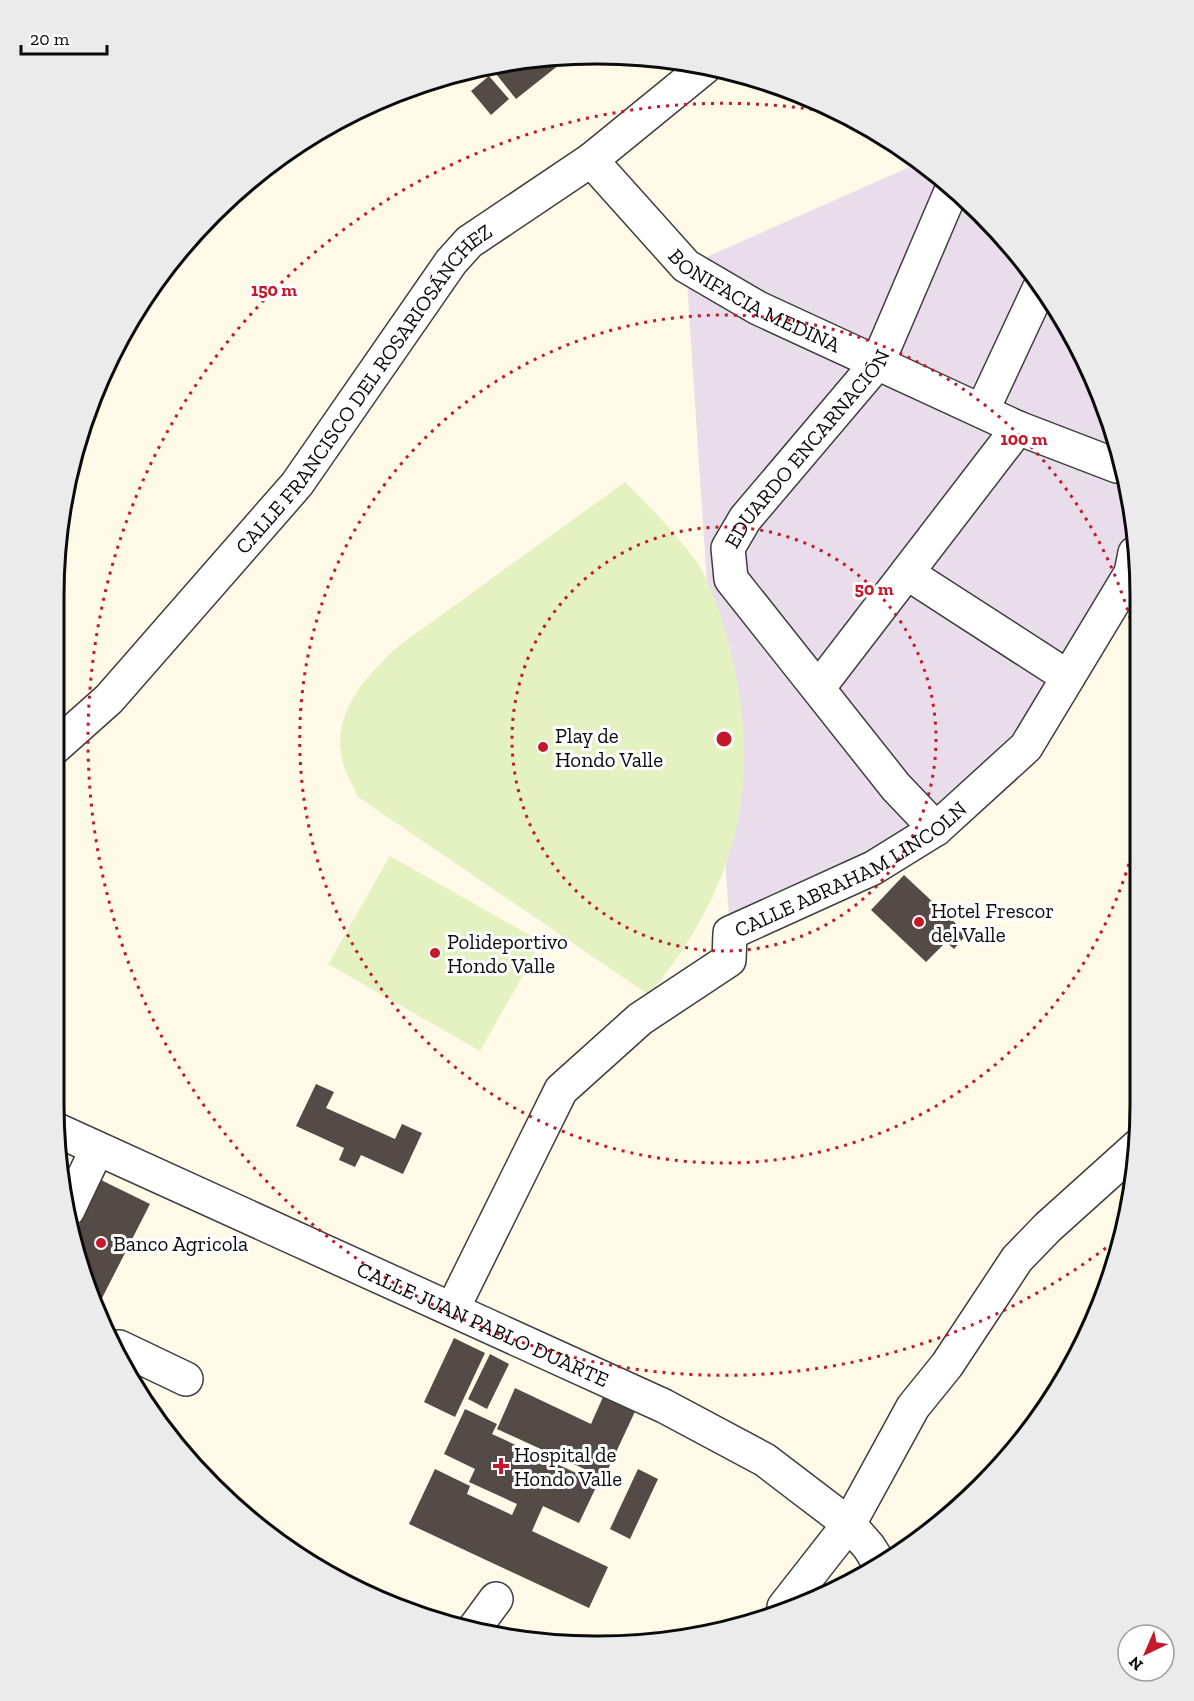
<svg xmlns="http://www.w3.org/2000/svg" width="1194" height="1701" viewBox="0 0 1194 1701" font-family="'Zilla Slab',serif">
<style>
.industrial{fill:#e9ddeb}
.pitch{fill:#e4f2c2}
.building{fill:#544b46}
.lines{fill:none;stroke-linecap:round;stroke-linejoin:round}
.minor-casing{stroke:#3e3e3e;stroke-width:36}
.minor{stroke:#fff;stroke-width:33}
.ring{fill:none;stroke:#c4192a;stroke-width:3;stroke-dasharray:3 6}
.poi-dot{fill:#c4192a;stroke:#fff;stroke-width:2}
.labels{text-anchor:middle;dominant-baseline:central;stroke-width:6;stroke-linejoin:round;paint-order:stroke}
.street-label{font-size:21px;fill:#0b0b0b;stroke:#fff}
.poi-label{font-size:21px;fill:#0b0b0b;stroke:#fff;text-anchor:start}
.rim{fill:none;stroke:#0b0b0b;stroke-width:3}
.centre{fill:#c4192a;stroke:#fff;stroke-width:3}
.ring-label{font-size:18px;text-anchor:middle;font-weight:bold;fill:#c4192a;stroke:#fff;stroke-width:6;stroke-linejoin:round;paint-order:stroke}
</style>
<rect width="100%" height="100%" fill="#fff9e8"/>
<path class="industrial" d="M921,162L1005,239L1084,357L1135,526V534L1114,601L974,794L730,933L686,266Z"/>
<path class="pitch" d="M625,482C645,501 686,544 700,567C716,597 727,633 734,666C762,794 732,894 649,995L358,797C353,785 344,771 342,759C332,712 365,678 396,648Z
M390,856L542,942L480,1051L328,964Z"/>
<path class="building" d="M569,57L516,99L493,70L499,65L526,59Z
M489,76L509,99L491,115L471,91Z
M904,875L967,934L954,949L946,942L926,962L871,910Z
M316,1084L334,1092L326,1108L395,1139L402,1124L422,1133L403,1174L361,1155L355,1167L339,1160L344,1148L296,1126Z
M101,1180L150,1204L99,1304L72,1240Z
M454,1338L485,1353L455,1417L424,1402Z
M490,1354L509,1364L487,1409L468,1399Z
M515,1388L591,1424L607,1388L639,1403L604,1478L497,1429Z
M465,1409L497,1424L492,1434L598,1483L579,1523L543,1506L532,1531L608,1567L589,1608L409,1524L435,1469L470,1486L467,1494L512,1515L517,1504L469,1482L475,1469L444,1454Z
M638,1469L658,1479L630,1539L610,1529Z"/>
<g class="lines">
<g class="minor-casing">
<g id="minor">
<path id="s1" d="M591,160L686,266L758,308L1018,428L1117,466"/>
<path d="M982,411L1039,289"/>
<path d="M907,573L1068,677"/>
<path d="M819,687L1018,428"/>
<path id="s2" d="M54,748L109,699L297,484L451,262L469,242L591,160L705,67"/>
<path id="s3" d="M936,829L896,787L731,579L728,548L745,519L878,362L952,189"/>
<path id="s4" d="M57,1130L664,1406L765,1460L849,1524L869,1547L879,1563"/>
<path d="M68,1210L97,1149"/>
<path id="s5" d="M453,1308L561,1090L640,1019L729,960L730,933L873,868L936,829L1026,747L1131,573L1135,553"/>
<path d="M119,1347L186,1379"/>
<path d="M784,1607L849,1524L913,1407L947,1365L1017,1259L1048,1227L1138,1146"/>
<path d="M474,1629L496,1599"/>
</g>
</g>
<use href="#minor" class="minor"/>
</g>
<g class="ring">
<circle cx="724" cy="739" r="212"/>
<path d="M1136 838A424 424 0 1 1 1135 636"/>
<path d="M1120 1237A636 636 0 1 1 840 114"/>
</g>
<g class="poi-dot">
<circle cx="543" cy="747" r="6"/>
<circle cx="919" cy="922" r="6"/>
<circle cx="435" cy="953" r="6"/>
<circle cx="101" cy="1243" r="6"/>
<path d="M498 1457h6v6h6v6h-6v6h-6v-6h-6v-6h6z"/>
</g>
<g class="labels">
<g class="street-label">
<text stroke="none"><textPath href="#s1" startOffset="219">BONIFACIA MEDINA</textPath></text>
<text stroke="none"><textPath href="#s2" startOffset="476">CALLE FRANCISCO DEL ROSARIOSÁNCHEZ</textPath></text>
<text stroke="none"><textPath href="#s3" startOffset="482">EDUARDO ENCARNACIÓN</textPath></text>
<text stroke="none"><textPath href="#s5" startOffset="620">CALLE ABRAHAM LINCOLN</textPath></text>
<text stroke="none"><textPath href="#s4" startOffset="468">CALLE JUAN PABLO DUARTE</textPath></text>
</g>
<g class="poi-label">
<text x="555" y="735">Play de<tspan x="555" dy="24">Hondo Valle</tspan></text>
<text x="931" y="910">Hotel Frescor<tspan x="931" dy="24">del Valle</tspan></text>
<text x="447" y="941">Polideportivo<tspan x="447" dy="24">Hondo Valle</tspan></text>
<text x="113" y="1243">Banco Agricola</text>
<text x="514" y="1454">Hospital de<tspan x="514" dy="24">Hondo Valle</tspan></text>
</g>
</g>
<path d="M0 0H1194V1701H0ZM596 64H598A532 532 0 0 1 1130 596V1104A532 532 0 0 1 598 1636H596A532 532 0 0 1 64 1104V596A532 532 0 0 1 596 64Z" fill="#ebebeb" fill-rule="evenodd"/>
<path class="rim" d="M596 64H598A532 532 0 0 1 1130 596V1104A532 532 0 0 1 598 1636H596A532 532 0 0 1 64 1104V596A532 532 0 0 1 596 64Z"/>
<circle cx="724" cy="739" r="9" class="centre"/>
<g class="ring-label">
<text x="274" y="296">150 m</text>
<text x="1024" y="445">100 m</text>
<text x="874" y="595">50 m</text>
</g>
<g transform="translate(1146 1653) rotate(224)"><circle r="28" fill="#ffffff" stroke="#9d9d9d" stroke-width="1.5"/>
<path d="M0-4.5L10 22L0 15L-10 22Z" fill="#c4192a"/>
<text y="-9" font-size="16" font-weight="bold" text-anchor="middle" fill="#0b0b0b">N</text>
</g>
<path d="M21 45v9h86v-9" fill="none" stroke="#0b0b0b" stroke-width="3"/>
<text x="30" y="45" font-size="18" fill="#0b0b0b" stroke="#ffffff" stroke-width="4.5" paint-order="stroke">20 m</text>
</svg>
